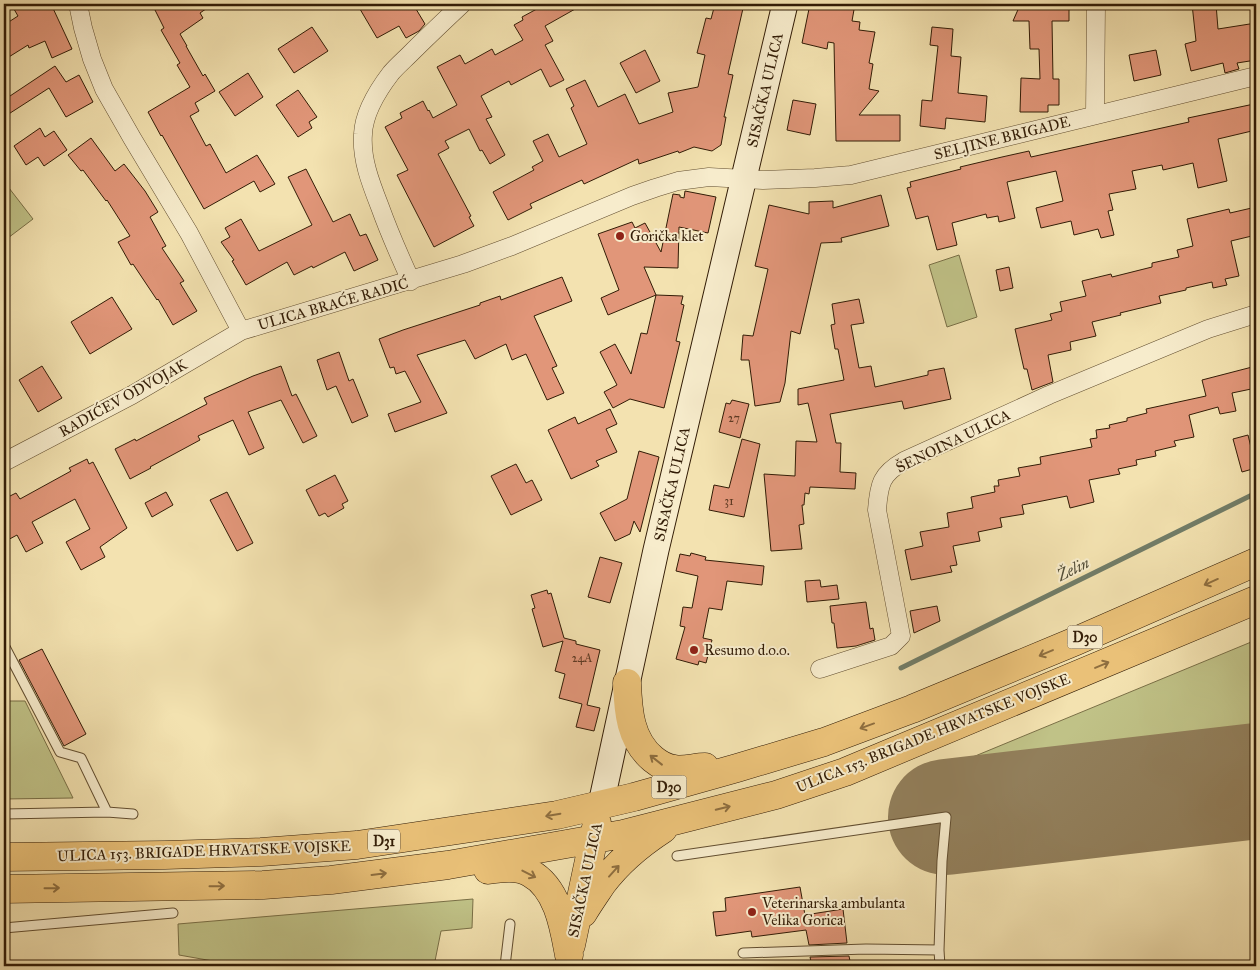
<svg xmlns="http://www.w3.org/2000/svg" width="1260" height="970" viewBox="0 0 1260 970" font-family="'IM FELL Great Primer',serif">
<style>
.green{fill:#c0c287;stroke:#796f46}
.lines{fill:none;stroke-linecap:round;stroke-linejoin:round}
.stream{stroke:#717d68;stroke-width:5}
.runway{stroke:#927f5b;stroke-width:116}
.building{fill:#e19679;stroke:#321c06}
.service-casing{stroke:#624e30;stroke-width:11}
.minor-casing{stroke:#624e30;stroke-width:19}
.secondary-casing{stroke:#321c06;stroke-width:27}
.primary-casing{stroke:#321c06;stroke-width:29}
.service{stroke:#f7eccc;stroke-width:9}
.minor{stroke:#f7eccc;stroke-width:18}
.secondary{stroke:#f7eccc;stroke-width:25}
.primary{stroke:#eac178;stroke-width:28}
.oneway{stroke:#8e6e3f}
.poi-dot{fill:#8f2418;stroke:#f7eccc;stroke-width:2}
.labels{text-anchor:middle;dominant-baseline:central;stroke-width:4;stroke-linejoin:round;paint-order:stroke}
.number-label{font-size:12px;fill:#5e3a23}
.shield{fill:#f7eccc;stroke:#6d5a41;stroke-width:1}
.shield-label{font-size:14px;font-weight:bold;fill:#321c06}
.street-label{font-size:15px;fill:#321c06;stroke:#f7eccc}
.poi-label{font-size:15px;fill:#321c06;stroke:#f7eccc;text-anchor:start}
.water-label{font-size:16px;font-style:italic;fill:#524d37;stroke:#f7eccc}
</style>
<rect width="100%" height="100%" fill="#f3e2b0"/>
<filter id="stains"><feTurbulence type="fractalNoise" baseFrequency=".004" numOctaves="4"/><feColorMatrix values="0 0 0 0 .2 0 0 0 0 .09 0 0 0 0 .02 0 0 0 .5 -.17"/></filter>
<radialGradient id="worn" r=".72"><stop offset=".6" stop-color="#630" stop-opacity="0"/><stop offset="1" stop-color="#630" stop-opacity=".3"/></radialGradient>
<path class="green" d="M9,188L33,219L4,241V192Z
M959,255L977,317L947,327L929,265Z
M1256,640V755L923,804C923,790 924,784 934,773Z
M4,701H25L73,798L4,799Z
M473,899L472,928L441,931L434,966H241L179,955L178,924Z"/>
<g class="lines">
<path class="stream" d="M901,668L1256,493"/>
<path class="runway" d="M946,817L1256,781"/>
</g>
<path class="building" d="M11,4H51L72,49L52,58L45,41L29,48L28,45L4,60V25L18,16Z
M152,4H213L200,13L203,18L180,34L187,46H186L203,76L205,74L215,91L195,103L199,111L190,116L206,146L210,144L226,173L257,155L275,184L260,192L254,181L204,209L162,135L161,136L148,112L190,87L177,65L180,63L161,30L164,28Z
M357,4H413L425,24L419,31L406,38L399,26L377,38Z
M546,4H584L545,26L553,41L545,45L564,80L550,87L541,69L511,85L509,81L481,96L492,117L486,119L505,155L490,164L482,150L480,151L469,129L445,141L449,148L438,154L471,216L469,217L474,226L434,247L397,175L408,170L385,127L402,118L400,113L423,101L428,111L429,110L433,118L457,105L437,67L460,55L465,64L492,49L495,55L523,40L514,25L523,20L522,17Z
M715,4H744L728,74L733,75L724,117H726L721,145L712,151L694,147L679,153L678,151L639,164L638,159L584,184L582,180L530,204L532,208L508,220L493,192L534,170L532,167L543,161L533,141L548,134L559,157L587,144L571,108L574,106L566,89L585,80L598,107L625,94L639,124L673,112L668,93L698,87L705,55L697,53L706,18L711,19Z
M810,4H855L852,21L860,22L859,30L875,32L869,63L873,64L869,89L879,91L859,115H900V141H836L834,43L828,42L827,49L802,43Z
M1192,4H1216L1218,29L1256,23V60L1237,63L1239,69L1225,73L1223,63L1191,71L1185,44L1196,41Z
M1020,5H1069V21H1052L1053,79H1059V105H1048V112H1020L1021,78L1040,79L1039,49H1030L1029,21H1013Z
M312,27L328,51L294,73L278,49Z
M932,27L953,29L951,56L961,57L958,93L987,96L985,122L946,118L945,129L920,126L922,100L932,101L938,46L930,45Z
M645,50L660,81L636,93L620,63Z
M1156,50L1161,75L1134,81L1129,55Z
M55,66L66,82L79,75L93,102L66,117L49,88L4,117V100Z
M248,73L263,97L235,116L219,92Z
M298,90L317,117L309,122L312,128L298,137L276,105Z
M793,100L816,104L810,135L787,130Z
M1254,104L1256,116V130L1218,139L1227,181L1198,188L1193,163L1163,170L1162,165L1132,171L1136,189L1109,194L1113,210L1108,211L1114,235L1101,238L1098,229L1074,235L1071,221L1041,228L1036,208L1063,201L1056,171L1007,182L1015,218L999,222L998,216L987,218L986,214L952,223L957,245L937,250L928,216L916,219L907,188L911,187L910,182L961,169L960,167L1002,157L1029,151L1031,157L1189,122L1188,118Z
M40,128L45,137L54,131L67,150L44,166L38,157L26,165L14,146Z
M91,138L115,171L124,164L145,191L158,212L150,217L166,246L162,248L184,281L180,283L197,311L173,325L158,299L157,300L133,264L131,265L118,242L130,236L107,200L106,201L83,170L81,171L68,155Z
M306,169L333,222L350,214L360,236L366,234L378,260L354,271L345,252L313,268L312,266L294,275L287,262L246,285L232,261L234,260L221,242L230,237L225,228L241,219L259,251L312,225L288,177Z
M685,191L716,197L708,233L679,227L678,268L644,267L656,295L608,315L601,298L619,290L598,234L632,222L635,228L645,223L661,252L673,194L680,195V197L684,198Z
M881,195L889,226L841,238L842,242L821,243L800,334L791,331L785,383L780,402L755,406L749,360H741L743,335L753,336L768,269L755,266L769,205L809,214V202L833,201V208Z
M1256,207V235L1231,241L1239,276L1225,279L1227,285L1213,288L1212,282L1186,288V290L1159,296L1161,303L1120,313L1121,315L1092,322L1096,336L1070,342L1071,350L1048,355L1053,382L1032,390L1027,369H1024L1015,329L1052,320L1050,314L1062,311L1060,302L1086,296L1082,281L1111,274L1112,277L1152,267V263L1179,257L1177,250L1193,246L1187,219L1229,209L1230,213Z
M1009,267L1013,288L1000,291L996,270Z
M562,277L572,301L534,316L557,366L552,368L564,393L547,400L526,354L512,360L506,344L475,359L465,340L417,355L447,413L395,432L388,414L421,402L405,371L396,374L394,367L390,368L379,339L403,330L480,305V303L500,296L501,300Z
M656,295L683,296L681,304L684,305L676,341L680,342L664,408L630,399L613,408L604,392L617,385L600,352L615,344L631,374L641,333L647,334Z
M112,297L132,329L90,354L71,322Z
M859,299L864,323L851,325L859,368L871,366L875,387L928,375V371L944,368L951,399L904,409L902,401L830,414L836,443H841L840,472L856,473L855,489L810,487L809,494L805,493L804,505H802L804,524L799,525L802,549L771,551L764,474L795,476L796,441L817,442L808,403L798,405V389L844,380L838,349H835L831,325L835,324L832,304Z
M339,352L349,381L353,379L368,416L352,423L336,386L327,390L317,360Z
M42,366L62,398L38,412L19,380Z
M281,366L292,396L296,394L317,436L303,443L281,400L248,412L264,448L249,455L233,420L198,436L200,440L150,467L151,468L130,479L115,449L135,439L136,441L207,404L204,398L253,376Z
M1256,366V388L1232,393L1236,411L1220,414L1218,407L1189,415L1194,437L1174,441L1176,446L1155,451L1156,456L1136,460L1137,465L1118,469L1120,474L1089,480L1094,502L1070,508L1067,496L1022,505L1024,514L1000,518L1002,527L978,532L980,541L953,546L957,565L950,566L952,572L911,580L905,550L923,546L920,532L949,527L947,513L973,508L971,497L995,492L994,486H999L998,480L1020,476L1018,468L1041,464L1040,457L1092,447L1090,439L1097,438L1096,430L1110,428L1109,425L1127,421V418L1147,413L1146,409L1206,396L1202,380Z
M732,400L749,404L740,438L719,432L726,403L730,404Z
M610,409L617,424L606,429L617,452L596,461L599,466L571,479L548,430L575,417L578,424Z
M1248,435L1256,468L1242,472L1233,439Z
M742,439L760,444L744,517L709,510L714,485L729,488Z
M639,451L659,457L640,532L634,521L630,534L615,541L600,513L627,499Z
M87,459L89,464L93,462L127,528L100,547L105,557L81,570L66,542L90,529L75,499L32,522L43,543L26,552L17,535L4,542V499L16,493L20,499L71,471L69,468Z
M516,464L526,483L532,480L542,500L511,515L491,476Z
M335,475L348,501L342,504L344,508L328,517L325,513L319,516L306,490Z
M166,492L173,505L152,517L145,503Z
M227,492L253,543L237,551L210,500Z
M691,553L706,557L705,560L764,566L762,585L727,581L722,610L709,608L703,638L712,640L706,663L699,661L698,665L676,659L685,627L680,626L683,607L692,608L698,576L676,571L680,554L690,556Z
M600,557L622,563L610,603L588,597Z
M820,580L821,587L837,585L839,599L807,602L805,581Z
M547,590L548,594L551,593L564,638L576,641V644L600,650L587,705L600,708L594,731L576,727L582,704L559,698L565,674L555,671L563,641L543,647L532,609L535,608L531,595Z
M866,602L870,629L873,628L875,640L856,646L837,648L834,623H832L830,606Z
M937,606L940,621L914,633L910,611Z
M42,649L86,734L64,746L19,660Z
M800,887L805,915L843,909L847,943L809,945L806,930L752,937L751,931L716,936L713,912L726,911L725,898Z
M849,956L851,966H812L810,957Z"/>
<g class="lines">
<g class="service-casing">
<path id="service" d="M4,645L60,752L81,758L107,812
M4,814L107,812L133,814
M677,856L946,817L942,861L939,950L940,966
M4,928L173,913
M743,953L866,949L939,950
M505,966L510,924"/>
</g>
<g class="minor-casing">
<path id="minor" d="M78,4L83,28L92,59L104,89L132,138L189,233L241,331
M1095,115L1096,4
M411,281C400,257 389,232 380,207C371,184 361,159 363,134C364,112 378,90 391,73C397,66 404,60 410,54C427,37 445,20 462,4
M4,462L132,395L241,331L463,264L512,246L632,196L655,188L678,181L709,177L763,180L815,178L851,175L1256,76
M820,669L891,646L901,636L877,510C879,484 881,474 904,461L1049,395L1208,329L1256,314"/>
</g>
<g class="secondary-casing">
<path id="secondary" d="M601,804L656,550L785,4"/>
</g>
<g class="primary-casing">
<path id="primary" d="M627,683C628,711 630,740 653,759C659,764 666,768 674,769C684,771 695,767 705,767
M4,857L165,855L261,852L357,845L557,815L634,797L737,768L824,742L912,709L1076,641L1256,562
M488,870C502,868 518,866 530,873C558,888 564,928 569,955
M4,889L263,885L331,880L448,865L623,834L776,795L845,772L1256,600
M583,913C589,903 596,893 602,884C619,861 640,844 663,829
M571,945L597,823"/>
</g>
<use href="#service" class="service"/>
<use href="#minor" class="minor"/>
<use href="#secondary" class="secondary"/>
<use href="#primary" class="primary"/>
</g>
<defs><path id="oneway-shaft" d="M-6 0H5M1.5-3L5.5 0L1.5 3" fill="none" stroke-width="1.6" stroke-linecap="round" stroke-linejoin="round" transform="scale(1.25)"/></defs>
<g class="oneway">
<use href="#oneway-shaft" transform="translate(1211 582) rotate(156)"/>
<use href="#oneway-shaft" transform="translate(1046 653) rotate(157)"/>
<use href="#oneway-shaft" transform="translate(1102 665) rotate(-23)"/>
<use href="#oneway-shaft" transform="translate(867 726) rotate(160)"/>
<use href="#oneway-shaft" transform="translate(656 760) rotate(-142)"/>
<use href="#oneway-shaft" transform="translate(723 808) rotate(-14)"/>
<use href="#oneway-shaft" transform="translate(553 815) rotate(170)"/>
<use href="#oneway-shaft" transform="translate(614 871) rotate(-48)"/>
<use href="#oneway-shaft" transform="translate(379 874) rotate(-7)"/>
<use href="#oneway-shaft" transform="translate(529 874) rotate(27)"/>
<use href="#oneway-shaft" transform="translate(217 886) rotate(-1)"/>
<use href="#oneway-shaft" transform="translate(52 888) rotate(-1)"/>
</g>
<g class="poi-dot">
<circle cx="620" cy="236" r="5"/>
<circle cx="694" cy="650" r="5"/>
<circle cx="752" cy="912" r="5"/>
</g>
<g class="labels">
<g class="number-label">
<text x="734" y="418">27</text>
<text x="729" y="501">31</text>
<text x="582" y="658">24A</text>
</g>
<g class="shield">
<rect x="1067.5" y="625.5" width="35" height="23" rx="4"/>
<rect x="651.5" y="775.5" width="35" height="23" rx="4"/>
<rect x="368" y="829.5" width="32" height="23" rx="4"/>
</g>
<g class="shield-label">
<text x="1085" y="637">D30</text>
<text x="669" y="787">D30</text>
<text x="384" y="841">D31</text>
</g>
<g class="street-label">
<text transform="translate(765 90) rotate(-77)">SISAČKA ULICA</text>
<text transform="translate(1002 138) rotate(-14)">SELJINE BRIGADE</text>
<text transform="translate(333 304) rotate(-16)">ULICA BRAĆE RADIĆ</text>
<text transform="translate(123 398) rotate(-29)">RADIĆEV ODVOJAK</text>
<text transform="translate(953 441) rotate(-26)">ŠENOINA ULICA</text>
<text transform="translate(672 484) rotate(-77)">SISAČKA ULICA</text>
<text transform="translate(933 733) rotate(-22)">ULICA 153. BRIGADE HRVATSKE VOJSKE</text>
<text transform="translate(204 851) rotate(-2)">ULICA 153. BRIGADE HRVATSKE VOJSKE</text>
<text transform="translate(585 880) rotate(-78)">SISAČKA ULICA</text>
</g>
<g class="poi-label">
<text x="630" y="236">Gorička klet</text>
<text x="704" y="650">Resumo d.o.o.</text>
<text x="762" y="903">Veterinarska ambulanta<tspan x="762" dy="17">Velika Gorica</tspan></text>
</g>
<g class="water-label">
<text transform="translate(1073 569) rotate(-26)">Želin</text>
</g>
</g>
<rect width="1260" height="970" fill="none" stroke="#f3e2b0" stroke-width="20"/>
<rect x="5" y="5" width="1250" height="960" fill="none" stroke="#321c06" stroke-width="2.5"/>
<rect x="10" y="10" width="1240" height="950" fill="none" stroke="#321c06"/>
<rect width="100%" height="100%" filter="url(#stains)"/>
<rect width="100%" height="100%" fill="url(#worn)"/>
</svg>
